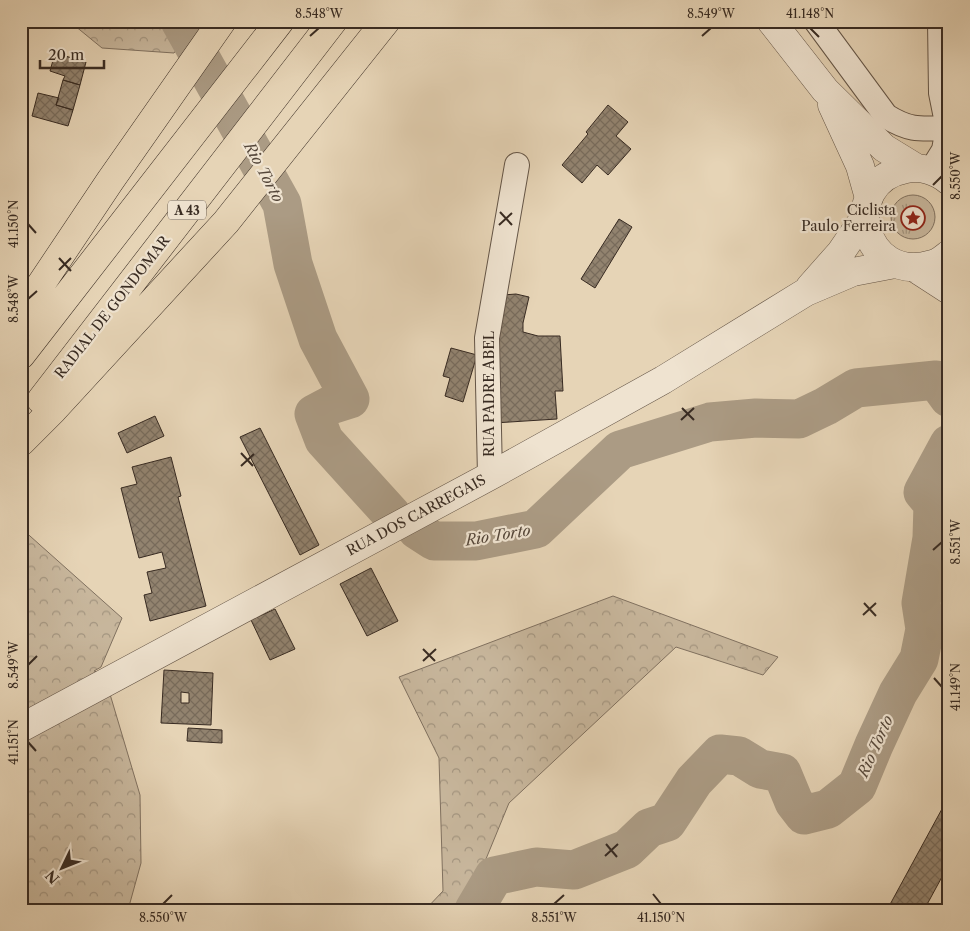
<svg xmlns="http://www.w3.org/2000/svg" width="970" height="931" viewBox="0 0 970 931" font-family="'Libre Caslon Text',serif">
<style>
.grass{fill:url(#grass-tufts);stroke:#807160}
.forest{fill:url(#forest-crowns);stroke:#807160}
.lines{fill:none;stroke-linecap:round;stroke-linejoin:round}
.river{stroke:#ab9b84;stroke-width:39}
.building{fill:url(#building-cross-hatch);stroke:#382b22;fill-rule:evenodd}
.minor-casing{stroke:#645547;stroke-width:26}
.tertiary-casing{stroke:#645547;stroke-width:29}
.motorway-casing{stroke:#382b22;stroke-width:29}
.minor{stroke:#efe3d0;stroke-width:24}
.tertiary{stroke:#efe3d0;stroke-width:28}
.motorway{stroke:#e6d4b6;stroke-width:28}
.ticks{fill:none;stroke:#382b22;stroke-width:2}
.labels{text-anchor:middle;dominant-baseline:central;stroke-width:4.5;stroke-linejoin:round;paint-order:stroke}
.shield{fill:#efe3d0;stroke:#6f6256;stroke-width:1}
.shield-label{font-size:12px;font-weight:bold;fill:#382b22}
.poi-label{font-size:14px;fill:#382b22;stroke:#efe3d0;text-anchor:end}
.street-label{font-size:14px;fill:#382b22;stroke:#efe3d0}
.water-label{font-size:15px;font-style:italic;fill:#55473a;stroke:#efe3d0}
.neatline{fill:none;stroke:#382b22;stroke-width:2}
.ticks-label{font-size:12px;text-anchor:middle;fill:#382b22}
</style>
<defs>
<pattern id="grass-tufts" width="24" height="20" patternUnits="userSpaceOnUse" patternTransform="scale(1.25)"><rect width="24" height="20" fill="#c8b79d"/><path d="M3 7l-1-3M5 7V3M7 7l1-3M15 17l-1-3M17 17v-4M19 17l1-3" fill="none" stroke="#a39580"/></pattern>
<pattern id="forest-crowns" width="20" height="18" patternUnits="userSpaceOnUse" patternTransform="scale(1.25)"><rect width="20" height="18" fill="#c8b79d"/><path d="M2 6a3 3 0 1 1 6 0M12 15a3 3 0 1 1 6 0" fill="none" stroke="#a39580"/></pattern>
<pattern id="building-cross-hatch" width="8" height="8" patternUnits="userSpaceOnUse" patternTransform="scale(1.25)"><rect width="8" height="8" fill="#92836f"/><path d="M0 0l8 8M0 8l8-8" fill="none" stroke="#786b5b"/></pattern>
</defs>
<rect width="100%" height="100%" fill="#e6d4b6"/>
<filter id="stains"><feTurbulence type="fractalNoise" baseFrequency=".004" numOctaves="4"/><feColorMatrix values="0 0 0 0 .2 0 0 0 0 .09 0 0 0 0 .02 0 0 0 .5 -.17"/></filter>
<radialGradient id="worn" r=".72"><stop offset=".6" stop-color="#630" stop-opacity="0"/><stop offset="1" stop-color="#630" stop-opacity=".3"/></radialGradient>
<path class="grass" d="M891 217a22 22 0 1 1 44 0a22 22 0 1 1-44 0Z"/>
<path class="forest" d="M69,21H198L174,53L102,48Z
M21,528L122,618L101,667L94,671L104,674L140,795L141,863L128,910H21Z
M613,596L778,657L763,675L676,647L509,803L465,910H425L443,891L439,758L399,677Z"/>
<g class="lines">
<path class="river" d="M180,21L282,204L293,264L318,339L350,399L331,405L314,414L324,440L392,515
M417,530L434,541H476L536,529L620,450L710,422L756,418L799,419L826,406L856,388L936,380L949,398
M474,910L494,876L536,867L574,870L627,849L649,828L667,822L694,781L720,754L739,756L760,769L782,773L794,802L804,815L828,809L857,786L874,745L898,693L919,659L925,629L921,603L932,538L933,504L923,492L949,444"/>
</g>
<path class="building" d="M55,53L86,62L80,85L63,80L65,76L50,71Z
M63,80L80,85L73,110L56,105Z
M38,93L59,98L56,105L73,110L68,126L32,116Z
M608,105L628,122L616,136L631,149L608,175L597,165L582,183L562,165L588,134L586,132Z
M619,219L632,227L595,288L581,279Z
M516,294L529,297L523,323V332L538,336H560L563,391H555L557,419L494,423L490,349L503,295Z
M451,348L477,355L463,402L445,396L450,378L443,376Z
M155,416L164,436L127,453L118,433Z
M260,428L319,545L300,555L240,437Z
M171,457L181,496L178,497L206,606L150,621L144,595L152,593L147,572L166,568L162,552L139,558L121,488L137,484L132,467Z
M371,568L398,621L367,636L340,584Z
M275,609L295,649L270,660L251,620Z
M164,670L213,673L211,725L161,723ZM181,692L189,693V703H181Z
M188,728L222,730V743L187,741Z
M949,796V864L924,910H887Z"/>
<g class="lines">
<g class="minor-casing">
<path id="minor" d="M816,21L886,116C910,131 920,129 948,128
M931,171L944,150L948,128L941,93L940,21
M490,476L487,338L517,165"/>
</g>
<g class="tertiary-casing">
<path id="tertiary" d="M771,21L825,90L884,148L915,167
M832,105L860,166L869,198
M949,181C937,171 921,166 906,169C837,182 863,286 932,264C938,263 944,258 949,254
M915,268L949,290
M810,287L841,252L865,217
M21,728L490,476L663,380L806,292L853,272L895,264"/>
</g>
<g class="motorway-casing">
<path id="motorway" d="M21,314L110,181L222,21
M21,355L280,21
M41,400L333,21
M21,442L53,410L226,222L386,21"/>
</g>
<use href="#minor" class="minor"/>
<use href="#tertiary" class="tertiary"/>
<use href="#motorway" class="motorway"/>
</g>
<path class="ticks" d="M810,28L819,37M310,36L319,28M702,36L711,28M933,185L942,176M500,212L512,225M28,224L36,233M499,225L512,213M59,258L71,271M59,270L71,258M28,299L37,291M682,408L694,420M681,420L694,408M241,453L253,466M241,466L254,454M933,550L942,542M864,603L876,616M863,615L876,603M423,649L435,661M423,661L436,649M28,665L37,656M934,678L942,687M28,742L36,751M606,844L617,857M605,856L618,844M653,894L661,904M163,904L172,895M554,904L564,895"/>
<defs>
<g id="sight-ring" transform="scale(1.25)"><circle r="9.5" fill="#efe3d0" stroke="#8f2418" stroke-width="1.5"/><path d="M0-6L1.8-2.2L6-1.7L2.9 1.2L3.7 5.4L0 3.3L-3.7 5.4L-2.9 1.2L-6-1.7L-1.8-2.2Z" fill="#8f2418"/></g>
</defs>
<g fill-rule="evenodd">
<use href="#sight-ring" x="913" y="218"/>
</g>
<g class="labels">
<rect class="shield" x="168" y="200.5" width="38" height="19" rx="4"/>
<g class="shield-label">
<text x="187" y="210">A 43</text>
</g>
<g class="poi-label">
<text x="896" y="210">Ciclista<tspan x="896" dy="16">Paulo Ferreira</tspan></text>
</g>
<g class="street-label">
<text transform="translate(112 307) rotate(-52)">RADIAL DE GONDOMAR</text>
<text transform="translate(489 394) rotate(-90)">RUA PADRE ABEL</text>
<text transform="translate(416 515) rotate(-28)">RUA DOS CARREGAIS</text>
</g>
<g class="water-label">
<text transform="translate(264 172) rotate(62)">Rio Torto</text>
<text transform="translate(498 535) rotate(-9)">Rio Torto</text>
<text transform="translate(875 746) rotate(-66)">Rio Torto</text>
</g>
</g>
<rect width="970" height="931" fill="none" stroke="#e6d4b6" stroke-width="55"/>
<g transform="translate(62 868) rotate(227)" stroke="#efe3d0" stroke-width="4" paint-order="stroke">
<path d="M0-4L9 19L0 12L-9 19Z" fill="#382b22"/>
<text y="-8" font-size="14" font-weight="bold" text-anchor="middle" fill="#382b22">N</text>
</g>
<path d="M40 60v8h64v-8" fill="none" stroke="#382b22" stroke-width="2.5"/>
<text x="48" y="60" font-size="15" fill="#382b22" stroke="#efe3d0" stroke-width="4" paint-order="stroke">20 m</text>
<rect x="28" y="28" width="914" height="876" class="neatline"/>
<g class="ticks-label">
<text x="319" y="18">8.548°W</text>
<text x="711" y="18">8.549°W</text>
<text x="810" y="18">41.148°N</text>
<text transform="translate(956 176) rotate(-90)" y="4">8.550°W</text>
<text transform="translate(14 224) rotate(-90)" y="4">41.150°N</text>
<text transform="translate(14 299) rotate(-90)" y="4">8.548°W</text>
<text transform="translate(956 542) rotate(-90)" y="4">8.551°W</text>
<text transform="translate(14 665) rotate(-90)" y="4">8.549°W</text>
<text transform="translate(956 687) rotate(-90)" y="4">41.149°N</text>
<text transform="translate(14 742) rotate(-90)" y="4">41.151°N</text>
<text x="163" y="922">8.550°W</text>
<text x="554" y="922">8.551°W</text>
<text x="661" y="922">41.150°N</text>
</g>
<rect width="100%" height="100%" filter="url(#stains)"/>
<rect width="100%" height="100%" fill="url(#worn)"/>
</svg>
